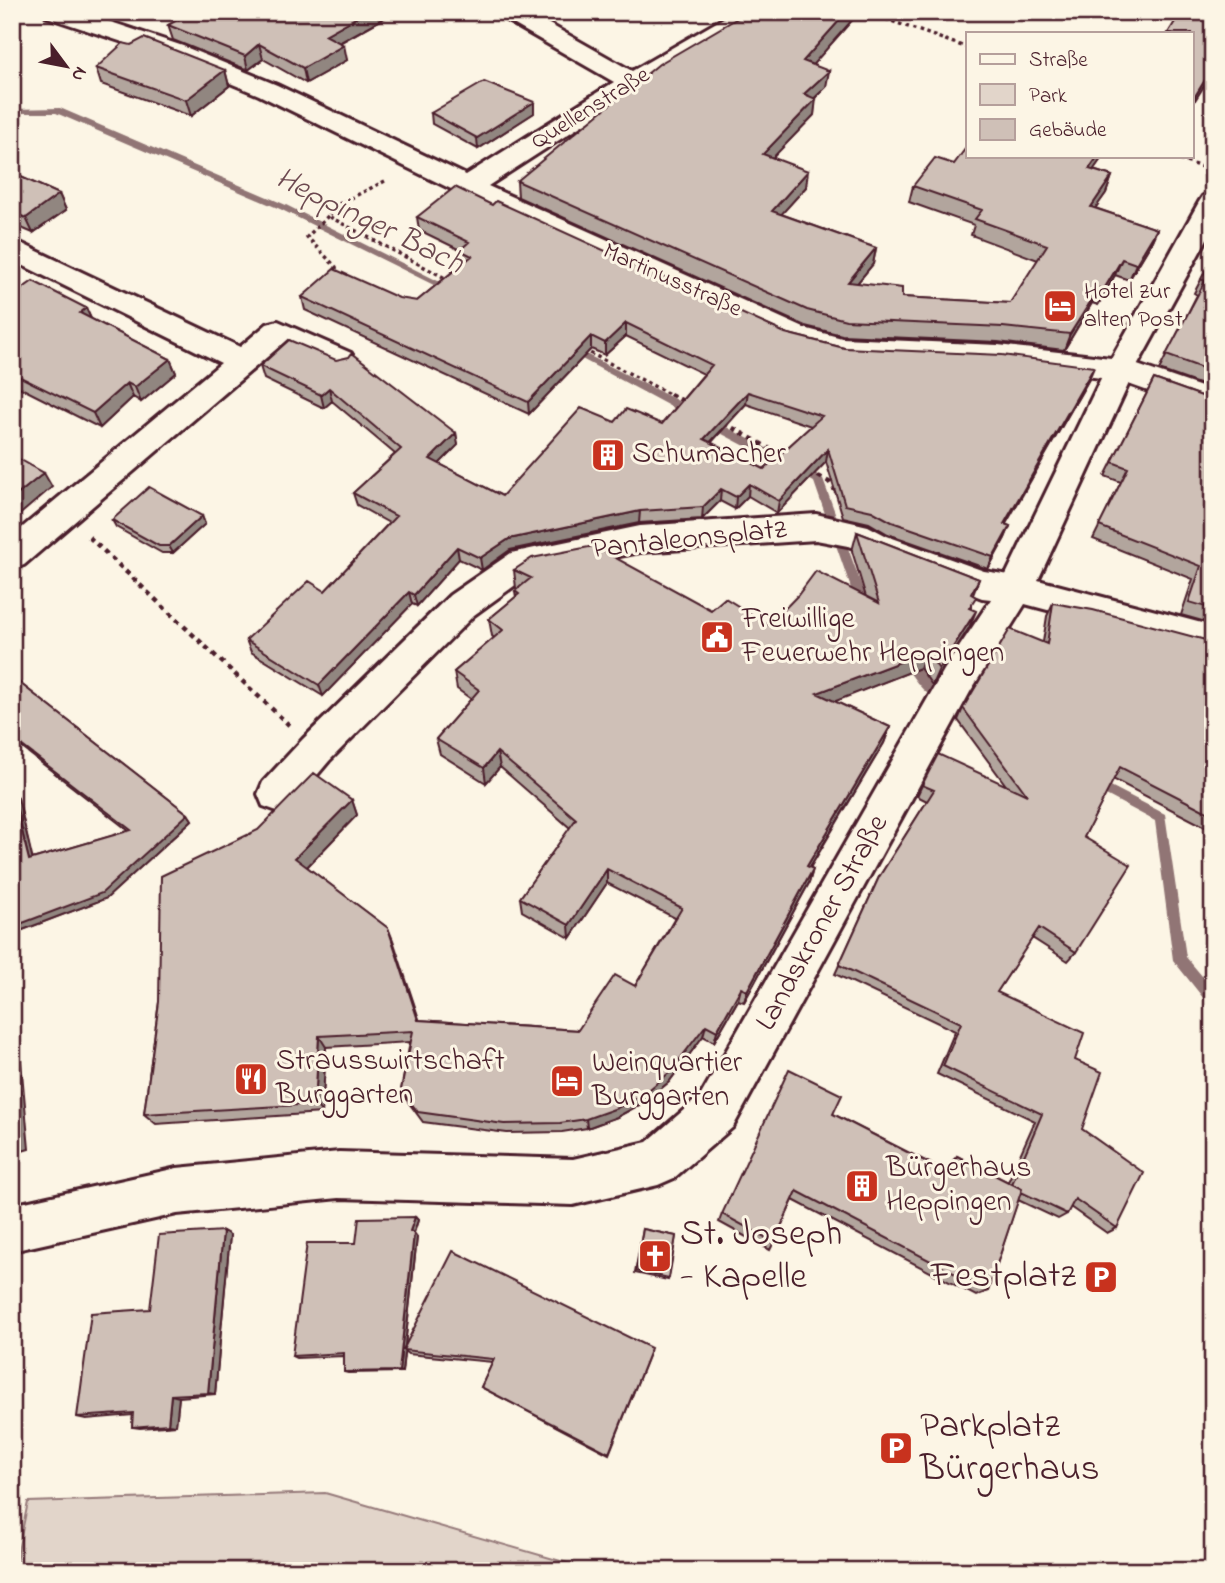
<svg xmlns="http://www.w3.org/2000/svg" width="1225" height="1583" viewBox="0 0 1225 1583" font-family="'Indie Flower',sans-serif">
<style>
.green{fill:#e2d5ca;stroke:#967a7a;stroke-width:2}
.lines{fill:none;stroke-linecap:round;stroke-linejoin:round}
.stream{fill:#917474;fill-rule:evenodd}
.street-casing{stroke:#4a1f2b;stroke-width:6}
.secondary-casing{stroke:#4a1f2b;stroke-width:6}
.path-far1{stroke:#4a1f2b;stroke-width:3.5;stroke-dasharray:3.5 3.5;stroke-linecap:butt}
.path{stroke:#4a1f2b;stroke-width:4.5;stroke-dasharray:5 5;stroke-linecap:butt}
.street{fill:#fcf5e5;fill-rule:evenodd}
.secondary{fill:#fcf5e5;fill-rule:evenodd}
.wall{fill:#b2a59d;stroke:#4a1f2b;stroke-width:2;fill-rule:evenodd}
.shaded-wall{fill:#918680;stroke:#4a1f2b;stroke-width:2}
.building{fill:#cfc0b7;stroke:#4a1f2b;stroke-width:2;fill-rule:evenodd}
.labels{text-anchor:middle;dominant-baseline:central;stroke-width:6;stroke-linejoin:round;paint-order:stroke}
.far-street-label{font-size:24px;fill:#4a1f2b;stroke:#fcf5e5}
.far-poi-label{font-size:24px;fill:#4a1f2b;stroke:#fcf5e5;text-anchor:start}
.poi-label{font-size:30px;fill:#4a1f2b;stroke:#fcf5e5;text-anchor:start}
.street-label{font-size:30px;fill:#4a1f2b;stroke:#fcf5e5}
.water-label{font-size:32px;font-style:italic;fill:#6d4950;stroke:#fcf5e5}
.near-poi-label{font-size:37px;fill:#4a1f2b;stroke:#fcf5e5;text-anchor:start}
</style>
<rect width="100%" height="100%" fill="#fcf5e5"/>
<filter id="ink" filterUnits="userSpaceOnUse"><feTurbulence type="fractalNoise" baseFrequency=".0143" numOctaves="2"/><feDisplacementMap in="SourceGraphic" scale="14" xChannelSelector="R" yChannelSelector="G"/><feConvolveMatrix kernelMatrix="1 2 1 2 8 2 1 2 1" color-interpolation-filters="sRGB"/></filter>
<g filter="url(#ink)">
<path class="green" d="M325,1493L595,1571H14L28,1502Z"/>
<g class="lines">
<path class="stream" d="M60,108L286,205L458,291L456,293H450L280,209L56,113H12V109Z
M570,346L694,409L695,412L694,415H686L567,351L565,349Z
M709,418L822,477L864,592L873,605L871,608H863L853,594L814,482L705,425L704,422Z
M907,654L911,656L932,685L949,695L951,698L949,701C928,704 911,675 901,659Z
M1095,778L1165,814L1186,957L1213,989V1005L1208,1004L1173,960L1155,821L1091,787L1089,783L1091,779Z"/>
<g class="street-casing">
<path id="street" d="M44,12H81L183,46L277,85L466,175L614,82L501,17L498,12H528L632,71L734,12H764L761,17L641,87L488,186L804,328L842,338L998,345L1120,359L1213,391V414L1117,380L998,365L842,358L784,343L541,233L259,95L165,56L47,17Z
M12,239L240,347L267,324L278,321L351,353L355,360L351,367L340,370L329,367L281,345L24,565L12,569V536L221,363L12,260Z
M816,514L868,526L887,536L984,571L1029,578L1034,588L1029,598L1017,602L982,598L848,546L816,540L640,552L532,573L474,615L329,761L291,806L277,811L263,806L258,794L263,782L303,739L450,595L511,553L640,526Z"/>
</g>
<g class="secondary-casing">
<path id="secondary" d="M1213,193V228L1135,370L1038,580L1213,626V654L1025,604L970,692L733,1127L674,1178L658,1185L573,1205L339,1198L177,1214L12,1251V1205L177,1168L339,1152L573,1159L647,1142L701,1095L944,670L1003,581L1105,370L1199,202L1203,196Z"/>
</g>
<path class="path-far1" d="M866,12L968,48
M1166,156L1212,170
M385,181L335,206L328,216L449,280
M328,216L307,237L336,267L337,275
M584,350L673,396"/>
<path class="path" d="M670,394L685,402
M724,423L783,456
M809,471L829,482L837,493
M89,537L289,725"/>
<use href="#street" class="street"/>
<use href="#secondary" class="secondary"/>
</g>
<path class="wall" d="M192,12H395L340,43L347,60L306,83L263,59L248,70L173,40L168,25Z
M854,18L812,65L826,87L815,98L814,115L773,157L806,187L781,214L876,248L873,264L857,283L902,297L1010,303L1038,260L971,235L974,225L909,202L913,186L954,164L1103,156L1093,170L1112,176L1106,193L1095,208L1157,229L1150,245L1129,280L1115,275L1098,305L1092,303L1064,350L998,342L842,335L805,326L518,197L517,181Z
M96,68L225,70L229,86L191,116L101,84Z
M534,102V113L478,149L432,124L431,113Z
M12,173L59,194L66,210L33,233L12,224Z
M492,205L785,333L844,348L1089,379L1005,524L1010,526L1005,538L988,569L888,534L869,523L843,517L826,462L777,513L748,496L735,509L720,501L702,519L639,523L510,550L482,570L459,559L417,606L412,604L323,696L251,652L246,640L325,591L389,523L357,505L353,493L395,454L332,401L324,408L264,379L260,366L289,340L456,433L458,445L439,464L502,496L615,422L662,424L704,374L626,336L605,355L591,349L529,414L305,310L302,297L417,301L463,263H461L460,250L419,230L417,217ZM746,404L811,426L764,469L711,443Z
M1213,257V389L1159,370L1197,295L1194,293Z
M12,294L86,308L91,319L170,359L176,373L141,402L133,397L100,428L15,385L12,387Z
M1154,379L1213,400V624L1181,615L1193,579L1093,539L1121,482L1105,476Z
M202,516L205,524L173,553H162L116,527L112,520Z
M857,532L979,579L973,595L969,628L932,685L920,668L834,701L890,727L884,743L810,868L813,869L809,883L744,1002L738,1000L714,1042L703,1036L669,1082L643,1103L617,1117L587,1128L562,1132L507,1133L423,1122L406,1099L401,1090L410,1042L326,1047L322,1113L156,1124L144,1114L159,1002L352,800L357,815L307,867L388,928L419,1020L578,1030L635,986L675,918L607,883L570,938L522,911L520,898L570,828L500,767L486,783L440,754L436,739L471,699L457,689L454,672L494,638L492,636L489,619L516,597L515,591L518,589L516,588L514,570L711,610L769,625L866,597L852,551Z
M1053,603L1213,642V831L1113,779L1084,837L1076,952L1068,961L1032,938L997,992L1075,1060L1082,1129L1117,1228L1107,1233L1070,1207L1067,1214L1058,1219L1018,1200L988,1291L976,1296L793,1200L774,1242L770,1250L719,1222L722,1214L833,1114L945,1171L948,1166L957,1156L1008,1182L1035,1121L937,1074L955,1031L835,974L879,877L927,801L917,796L922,785L1005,784L958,720L963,708L1043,642L1047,616Z
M12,677L188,814L192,820L107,898L12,934L18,798L32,859L129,831L12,740Z
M415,1217L418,1220L414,1233L417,1237L405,1346L650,1351L609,1454L481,1387L493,1362L408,1354L404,1351L402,1372L348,1373L344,1372V1356L296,1358L292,1356L356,1243Z
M643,1229L676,1236L668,1280L635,1273Z
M223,1231L230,1235L215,1394L179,1397L176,1425L140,1428L132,1427L133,1415L86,1419L77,1417L150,1309Z"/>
<path class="shaded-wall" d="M366,12H395L328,49L325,35Z
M847,12H855L854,18L801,78L803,61Z
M259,44L263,59L248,70L245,56Z
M344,45L347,60L306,83L303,68Z
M1213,67V72L1192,105V101Z
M225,70L229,86L191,116L186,100Z
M829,71L826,87L802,110L804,94Z
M816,99L814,115L761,170L763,154Z
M534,102V113L478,149L477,138Z
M1098,156H1103L1083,185L1089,169Z
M808,171L806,187L770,227L772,211Z
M1112,176L1106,193L1085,223L1091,207Z
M59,194L66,210L33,233L26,218Z
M1157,229L1150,245L1129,280L1136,264Z
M876,248L873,264L845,298L848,282Z
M1122,259L1115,275L1098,305L1104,289Z
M1099,288L1092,303L1064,350L1070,334Z
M86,308L93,323L80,313Z
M626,323V336L605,355V343Z
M591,336V349L529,414L528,402Z
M170,359L176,373L141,402L135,387Z
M1094,367L1089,379L999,536L1004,524Z
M127,383L133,397L100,428L93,413Z
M329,388L332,401L324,408L321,395Z
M748,392L746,404L702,451L704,439Z
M456,433L458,445L432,471L430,459Z
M828,449L826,462L777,513L779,501Z
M44,473L52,487L17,517L12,509V499Z
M749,484L748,496L735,509L736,497Z
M721,489L720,501L702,519L703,507Z
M640,511L639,523L510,550L482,570L480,558L509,539Z
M202,516L205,524L173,553L169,546Z
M1010,526L1005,538L988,569L993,557Z
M457,547L459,559L417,606L414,595Z
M409,592L412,604L323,696L319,685Z
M976,611L969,628L932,685L939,669Z
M926,652L920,668L813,710L817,693Z
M890,727L884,743L802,880L807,866Z
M497,752L500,767L486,783L484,768Z
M13,792L18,798L34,865L29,860Z
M352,800L357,815L302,872L295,858Z
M188,814L192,820L107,898L12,934V927Z
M607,869V883L570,938L569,925Z
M813,869L809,883L744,1002L747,991Z
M388,928L393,940L423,1031L418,1020Z
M741,988L738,1000L714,1042L717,1031Z
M706,1025L703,1036L669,1082L643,1103L617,1117L587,1128L586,1119Z
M12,1035L19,1040L29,1149L12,1154Z
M319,1036L326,1047L322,1113L315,1104Z
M415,1217L418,1220L413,1235L410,1231Z
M223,1231L230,1235L215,1394L208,1393Z
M414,1233L417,1237L402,1372L399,1371Z
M171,1395L179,1397L176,1425L168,1424Z"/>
<path class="building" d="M192,12H366L325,35L344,45L303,68L259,44L245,56L168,25Z
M748,12H847L803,61L829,71L804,94L816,99L763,154L808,171L772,211L876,248L848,282L902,288V297L1010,303L1047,245L975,219L982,210L913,186L935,158L954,164L968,145V156H1098L1089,169L1112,176L1091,207L1157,229L1136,264L1122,259L1104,289L1099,288L1070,334L1003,327L846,320L807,310L517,181L659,64Z
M1181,12H1213V67L1192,101V33H1168Z
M144,38L225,70L186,100L96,68L123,43L131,45Z
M484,82L534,102L477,138L431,113Z
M12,173L59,194L26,218L12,212Z
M455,187L492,205L496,201L785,333L844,348L1002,355L1094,367L1004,524L1010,526L993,557L892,522L872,511L845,505L828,449L779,501L749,484L736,497L721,489L703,507L640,511L509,539L480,558L457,547L414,595L409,592L319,685L246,640L309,581L325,591L396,516L353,493L401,449L329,388L321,395L260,366L289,340L336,360L349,357L352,353L456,433L430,459L502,496L581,408L615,422L626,409L662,424L712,365L626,323L605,343L591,336L528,402L302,297L334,269L399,298L417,301L472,256L460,250L469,242L417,217ZM748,392L822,416L764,469L704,439Z
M1213,257V372L1166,355L1205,281L1201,279Z
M33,281L86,308L80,313L170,359L135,387L127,383L93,413L12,373V294L16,293Z
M1154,379L1213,400V609L1189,602L1201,566L1099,526L1128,468L1112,462Z
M12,455L44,473L12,499Z
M149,487L202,516L169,546H159L112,520Z
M857,532L979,579L971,594L976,597L969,608L976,611L939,669L926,652L817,693L890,727L807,866L813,869L747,991L741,988L717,1031L706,1025L670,1072L644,1094L617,1108L586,1119L560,1123L504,1124L418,1112L401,1090L413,1031L319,1036L315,1104L144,1114L159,1002L161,876L258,830L314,773L352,800L295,858L388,928L418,1020L578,1030L615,975L635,986L682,908L607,869L569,925L520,898L576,819L497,752L484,768L436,739L479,690L454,672L503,630L489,619L519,594L515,591L531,578L514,570L532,558L594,546L711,610L725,598L769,625L798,595L816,571L879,603Z
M1053,603L1093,610L1213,642V815L1120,767L1084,837L1131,865L1076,952L1039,928L997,992L1084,1033L1075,1060L1102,1072L1082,1129L1144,1173L1117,1228L1075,1199L1067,1214L1021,1192L1022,1189L1012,1184L1042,1114L943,1066L961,1023L839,965L879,877L934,790L922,785L938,754L1027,795L963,708L1010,629L1047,644Z
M12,677L188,814L102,893L12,927V792L29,860L131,830L12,738Z
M789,1069L842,1095L833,1114L950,1174L957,1156L1022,1189L988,1291L797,1191L774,1242L722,1214Z
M415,1217L410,1231L414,1233L399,1371L344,1372V1353L292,1356L307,1243H356L359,1218Z
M643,1229L676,1236L669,1278L636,1271Z
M223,1231L208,1393L171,1395L168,1424L132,1427L133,1413L77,1417L91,1313L150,1309L159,1235Z
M453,1251L651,1348L609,1453L481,1387L494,1359L403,1350Z"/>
</g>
<defs>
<g id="hotel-square" transform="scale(1.75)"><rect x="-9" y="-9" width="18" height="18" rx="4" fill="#c8321e" stroke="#fcf5e5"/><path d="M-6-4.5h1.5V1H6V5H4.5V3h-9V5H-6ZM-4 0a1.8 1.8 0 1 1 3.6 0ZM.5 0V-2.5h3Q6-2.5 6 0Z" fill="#fff"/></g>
<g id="building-square" transform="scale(1.75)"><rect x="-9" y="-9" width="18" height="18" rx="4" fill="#c8321e" stroke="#fcf5e5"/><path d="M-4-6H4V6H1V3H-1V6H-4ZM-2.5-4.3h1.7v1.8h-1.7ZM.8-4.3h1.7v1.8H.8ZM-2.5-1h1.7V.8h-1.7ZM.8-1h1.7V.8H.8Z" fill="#fff"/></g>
<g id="civic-square" transform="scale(1.75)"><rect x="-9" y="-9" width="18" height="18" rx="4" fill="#c8321e" stroke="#fcf5e5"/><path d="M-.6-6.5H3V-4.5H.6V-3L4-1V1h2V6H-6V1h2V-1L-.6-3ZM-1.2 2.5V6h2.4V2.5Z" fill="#fff"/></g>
<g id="restaurant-square" transform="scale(1.75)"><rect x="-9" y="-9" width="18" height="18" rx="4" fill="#c8321e" stroke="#fcf5e5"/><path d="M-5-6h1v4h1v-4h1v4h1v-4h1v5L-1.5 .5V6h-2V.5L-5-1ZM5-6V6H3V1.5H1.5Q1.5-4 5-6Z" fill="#fff"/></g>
<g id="church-square" transform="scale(1.75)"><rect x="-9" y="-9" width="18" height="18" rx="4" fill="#c8321e" stroke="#fcf5e5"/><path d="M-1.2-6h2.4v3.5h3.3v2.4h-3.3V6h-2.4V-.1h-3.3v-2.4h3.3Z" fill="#fff"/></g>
<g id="parking-square" transform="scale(1.75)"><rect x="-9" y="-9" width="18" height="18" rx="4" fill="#c8321e" stroke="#fcf5e5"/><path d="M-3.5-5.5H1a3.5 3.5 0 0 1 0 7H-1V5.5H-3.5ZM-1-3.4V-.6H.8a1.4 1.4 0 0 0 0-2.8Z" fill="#fff"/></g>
</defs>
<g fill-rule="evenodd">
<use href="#hotel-square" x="1060" y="306"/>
<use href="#building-square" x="608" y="455"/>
<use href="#civic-square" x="717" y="637"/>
<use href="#restaurant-square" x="251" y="1079"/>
<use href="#hotel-square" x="567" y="1081"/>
<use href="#building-square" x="862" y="1186"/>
<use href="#church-square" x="655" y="1256"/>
<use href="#parking-square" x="1101" y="1277"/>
<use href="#parking-square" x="896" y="1448"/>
</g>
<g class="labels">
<g class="far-street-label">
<text transform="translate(591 109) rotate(-32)">Quellenstraße</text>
<text transform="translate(672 281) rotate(24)">Martinusstraße</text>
</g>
<g class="far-poi-label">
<text x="1084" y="292">Hotel zur<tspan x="1084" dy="28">alten Post</tspan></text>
</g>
<g class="poi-label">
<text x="632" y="455">Schumacher</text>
<text x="742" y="620">Freiwillige<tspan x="742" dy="34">Feuerwehr Heppingen</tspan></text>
<text x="276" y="1062">Strausswirtschaft<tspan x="276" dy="34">Burggarten</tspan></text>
<text x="592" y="1064">Weinquartier<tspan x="592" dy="34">Burggarten</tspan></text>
<text x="886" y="1169">Bürgerhaus<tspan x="886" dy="34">Heppingen</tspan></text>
</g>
<g class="street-label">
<text transform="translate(689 540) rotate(-6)">Pantaleonsplatz</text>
<text transform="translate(823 923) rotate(-61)">Landskroner Straße</text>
</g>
<g class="water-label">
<text transform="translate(369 222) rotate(26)">Heppinger Bach</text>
</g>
<g class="near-poi-label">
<text x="680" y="1235">St. Joseph<tspan x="680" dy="43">- Kapelle</tspan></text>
<text x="1076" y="1277" text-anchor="end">Festplatz</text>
<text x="920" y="1427">Parkplatz<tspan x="920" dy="43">Bürgerhaus</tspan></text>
</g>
</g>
<rect width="1225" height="1583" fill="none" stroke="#fcf5e5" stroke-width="42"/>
<rect x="21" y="21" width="1183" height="1541" fill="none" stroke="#4a1f2b" stroke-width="2.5" filter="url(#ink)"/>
<rect x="966" y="32" width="228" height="126" fill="#fcf5e5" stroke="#b59f9b" stroke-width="2"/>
<rect x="980" y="54" width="35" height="10" fill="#fcf5e5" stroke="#b59f9b" stroke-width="2"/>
<text x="1029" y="66" font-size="21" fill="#4a1f2b">Straße</text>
<rect x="980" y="84" width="35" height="21" fill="#e2d5ca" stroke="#b59f9b" stroke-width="2"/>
<text x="1029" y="102" font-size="21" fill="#4a1f2b">Park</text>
<rect x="980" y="119" width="35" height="21" fill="#cfc0b7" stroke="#b59f9b" stroke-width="2"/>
<text x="1029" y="136" font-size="21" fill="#4a1f2b">Gebäude</text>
<g transform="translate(66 66) rotate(122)" stroke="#fcf5e5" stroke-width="5" paint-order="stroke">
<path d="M0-5L12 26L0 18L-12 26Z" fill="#4a1f2b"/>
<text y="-10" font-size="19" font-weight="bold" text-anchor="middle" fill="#4a1f2b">N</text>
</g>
</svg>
